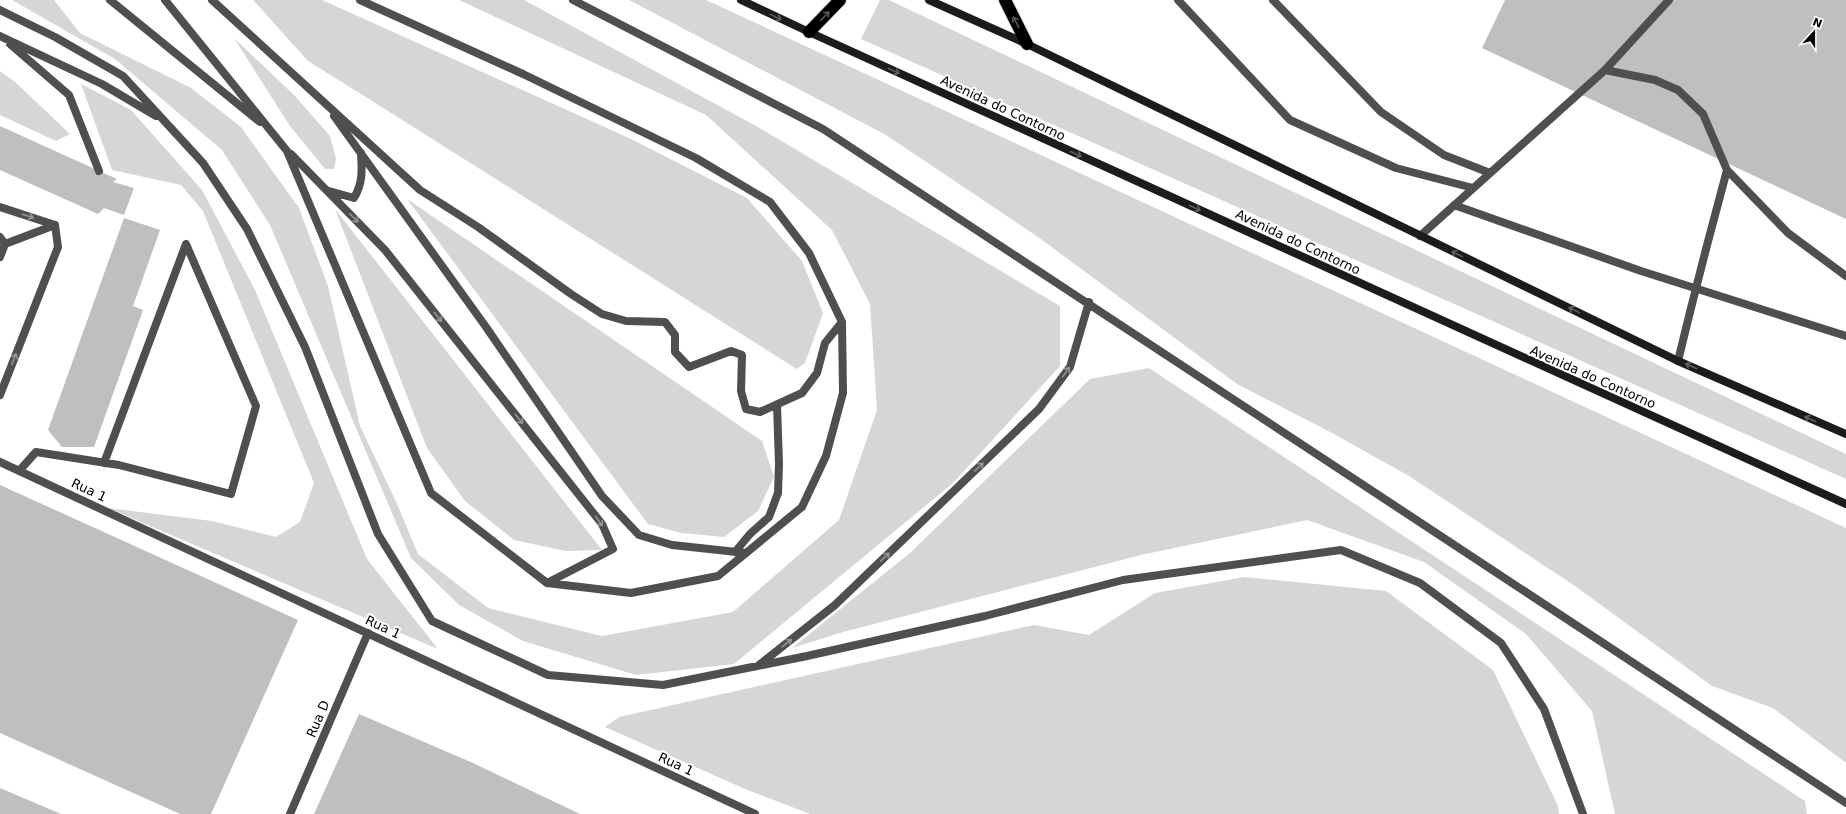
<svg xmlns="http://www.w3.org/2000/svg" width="1846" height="814" viewBox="0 0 1846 814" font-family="'DejaVu Sans',sans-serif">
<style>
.green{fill:#d6d6d6}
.building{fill:#bfbfbf}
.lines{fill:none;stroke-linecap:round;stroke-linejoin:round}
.highway-casing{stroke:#dbdbdb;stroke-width:14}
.lane{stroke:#4f4f4f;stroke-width:8}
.secondary{stroke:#1c1c1c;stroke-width:8}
.highway{stroke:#000;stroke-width:12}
.lane-bridge{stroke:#4f4f4f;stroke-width:8}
.oneway{stroke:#595959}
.oneway2{stroke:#606060}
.oneway3{stroke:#959595}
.labels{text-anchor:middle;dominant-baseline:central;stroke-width:4;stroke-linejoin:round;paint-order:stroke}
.street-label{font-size:13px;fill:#000;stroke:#fff}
</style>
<rect width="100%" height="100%" fill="#fff"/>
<path class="green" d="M12,0H54L80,33L191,88L241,127L299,208L328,286L360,426L398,506L418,554L488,608L602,636L733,612L839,520L877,410L870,304L832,230L706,115L459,0H524L756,126L1060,306V366L953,483L734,664L636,675L523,641L459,605L411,558L270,225L222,150L115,59Z
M253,0H322L629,138L747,198L802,261L823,313L805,363L797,369L361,94L308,61Z
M629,0H706L1846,528V763L1773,708L1712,686L1575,586L1409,476L1334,434L1237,384L1038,237L886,135Z
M880,0H889L1846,454V479L861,39Z
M234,38L295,96L330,136L336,159L334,169H325L290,126Z
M0,71L15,82L70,134L56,141L0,115Z
M81,84L131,110L202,190L255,290L367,559L438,649L108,508L212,521L276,537L300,522L314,483L203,211L181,185L112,170Z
M407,199L762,441L774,477L758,511L724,537L681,533L648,524Z
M335,209L602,550L566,551L514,540L465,501L427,448Z
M1149,368L1805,801L1807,814H1615L1592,711L1526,634L1424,562L1307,520L1141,555L843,632L792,648L910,553L1090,379Z
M1244,577L1386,591L1493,670L1558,806L1559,814H810L745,789L605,727L619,717L1034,625L1089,635L1155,593Z"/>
<path class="building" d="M1505,0H1846V219L1482,48Z
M0,126L117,179L113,182L134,188L124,215L104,208L98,214L0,170Z
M124,218L160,230L133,306L143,310L94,447H62L48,430Z
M0,485L298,620L211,814H180L0,733Z
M359,714L473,763L580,814H314Z
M0,788L61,814H0Z"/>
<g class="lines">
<g class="highway-casing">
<path id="highway" d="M1005,0L1027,44
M809,32L840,0"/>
</g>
<path class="lane" d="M110,0L260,122
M165,0L287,151L431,493L547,583L631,593L718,576L802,507L826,456L843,393L842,322L809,253L770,202L696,158L523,74L360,0
M212,0L420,190L478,227L571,294L602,314L626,321L665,322L675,335V352L689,367L731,351L742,355L741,391L746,409L760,412L802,393L817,373L825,343L842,322
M573,0L823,129L1846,803
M1178,0L1290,120L1396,168L1473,188
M1273,0L1381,112L1444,155L1490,173
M0,10L55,37L123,76L203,163L247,229L305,347L378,534L432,621L548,675L663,685L807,656L985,616L1123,580L1341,550L1420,583L1501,643L1544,709L1583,814
M0,36L102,84L156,116
M10,44L69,95L99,171
M1605,70L1669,0
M334,116L486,327L602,496L639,535L672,545L746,553
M291,154L385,250L602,524L613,549L547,583
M1727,170L1788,233L1846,276
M329,191L354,198C363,183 362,170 361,153
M1454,205L1641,271L1846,336
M0,207L55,225
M1420,236L1605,70L1655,80L1678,90L1703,114L1727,170L1706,249
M0,237L5,244L0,257
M5,244L55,225
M1678,361L1690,312
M0,395L58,247L55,225
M0,462L755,814
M19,471L36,452L119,465L231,494L256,406L186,244L104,463
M735,552L750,534L769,517L778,493L779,464L777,405
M759,665L835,605L1039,409L1070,367L1089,302
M290,814L368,633"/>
<path class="secondary" d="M741,0L809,32L1846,504
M929,0L1027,44L1678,361L1846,434"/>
<use href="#highway" class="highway"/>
<path class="lane-bridge" d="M1690,312L1706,249"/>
</g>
<defs><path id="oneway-shaft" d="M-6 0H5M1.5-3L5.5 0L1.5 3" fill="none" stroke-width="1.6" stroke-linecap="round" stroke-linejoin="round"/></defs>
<g class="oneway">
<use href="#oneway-shaft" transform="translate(825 16) rotate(-45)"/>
<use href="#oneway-shaft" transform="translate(1016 22) rotate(-117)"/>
</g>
<g class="oneway2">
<use href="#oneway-shaft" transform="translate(776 17) rotate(26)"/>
<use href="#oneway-shaft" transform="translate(894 71) rotate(25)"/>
<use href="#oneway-shaft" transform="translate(1076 154) rotate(25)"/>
<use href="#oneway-shaft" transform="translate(1195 208) rotate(25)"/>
<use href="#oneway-shaft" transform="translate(1457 254) rotate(-154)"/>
<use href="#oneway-shaft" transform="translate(1574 310) rotate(-154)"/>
<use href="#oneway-shaft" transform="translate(1691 366) rotate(-156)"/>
<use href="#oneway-shaft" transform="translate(1810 419) rotate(-156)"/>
</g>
<g class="oneway3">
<use href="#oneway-shaft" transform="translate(28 216) rotate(18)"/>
<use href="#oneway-shaft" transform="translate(354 218) rotate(45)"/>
<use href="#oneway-shaft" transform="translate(438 317) rotate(52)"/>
<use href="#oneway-shaft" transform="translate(14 359) rotate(-69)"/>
<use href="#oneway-shaft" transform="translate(1066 372) rotate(-55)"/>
<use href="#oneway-shaft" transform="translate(519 419) rotate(52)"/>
<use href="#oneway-shaft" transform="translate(979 467) rotate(-44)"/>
<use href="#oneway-shaft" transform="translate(599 521) rotate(55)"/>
<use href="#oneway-shaft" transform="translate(885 557) rotate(-44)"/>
<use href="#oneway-shaft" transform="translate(787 643) rotate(-38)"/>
</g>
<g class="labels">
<g class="street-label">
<text transform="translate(1003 108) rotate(25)">Avenida do Contorno</text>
<text transform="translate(1298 242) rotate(25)">Avenida do Contorno</text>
<text transform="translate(1593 377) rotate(24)">Avenida do Contorno</text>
<text transform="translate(89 490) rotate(25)">Rua 1</text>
<text transform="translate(383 627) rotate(25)">Rua 1</text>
<text transform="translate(318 719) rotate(-67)">Rua D</text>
<text transform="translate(676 764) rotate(25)">Rua 1</text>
</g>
</g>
<g transform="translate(1814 32) rotate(21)" stroke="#ffffff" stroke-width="3" paint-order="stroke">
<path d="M0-3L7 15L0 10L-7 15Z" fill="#000000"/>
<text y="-6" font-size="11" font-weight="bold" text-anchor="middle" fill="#000000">N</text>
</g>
</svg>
